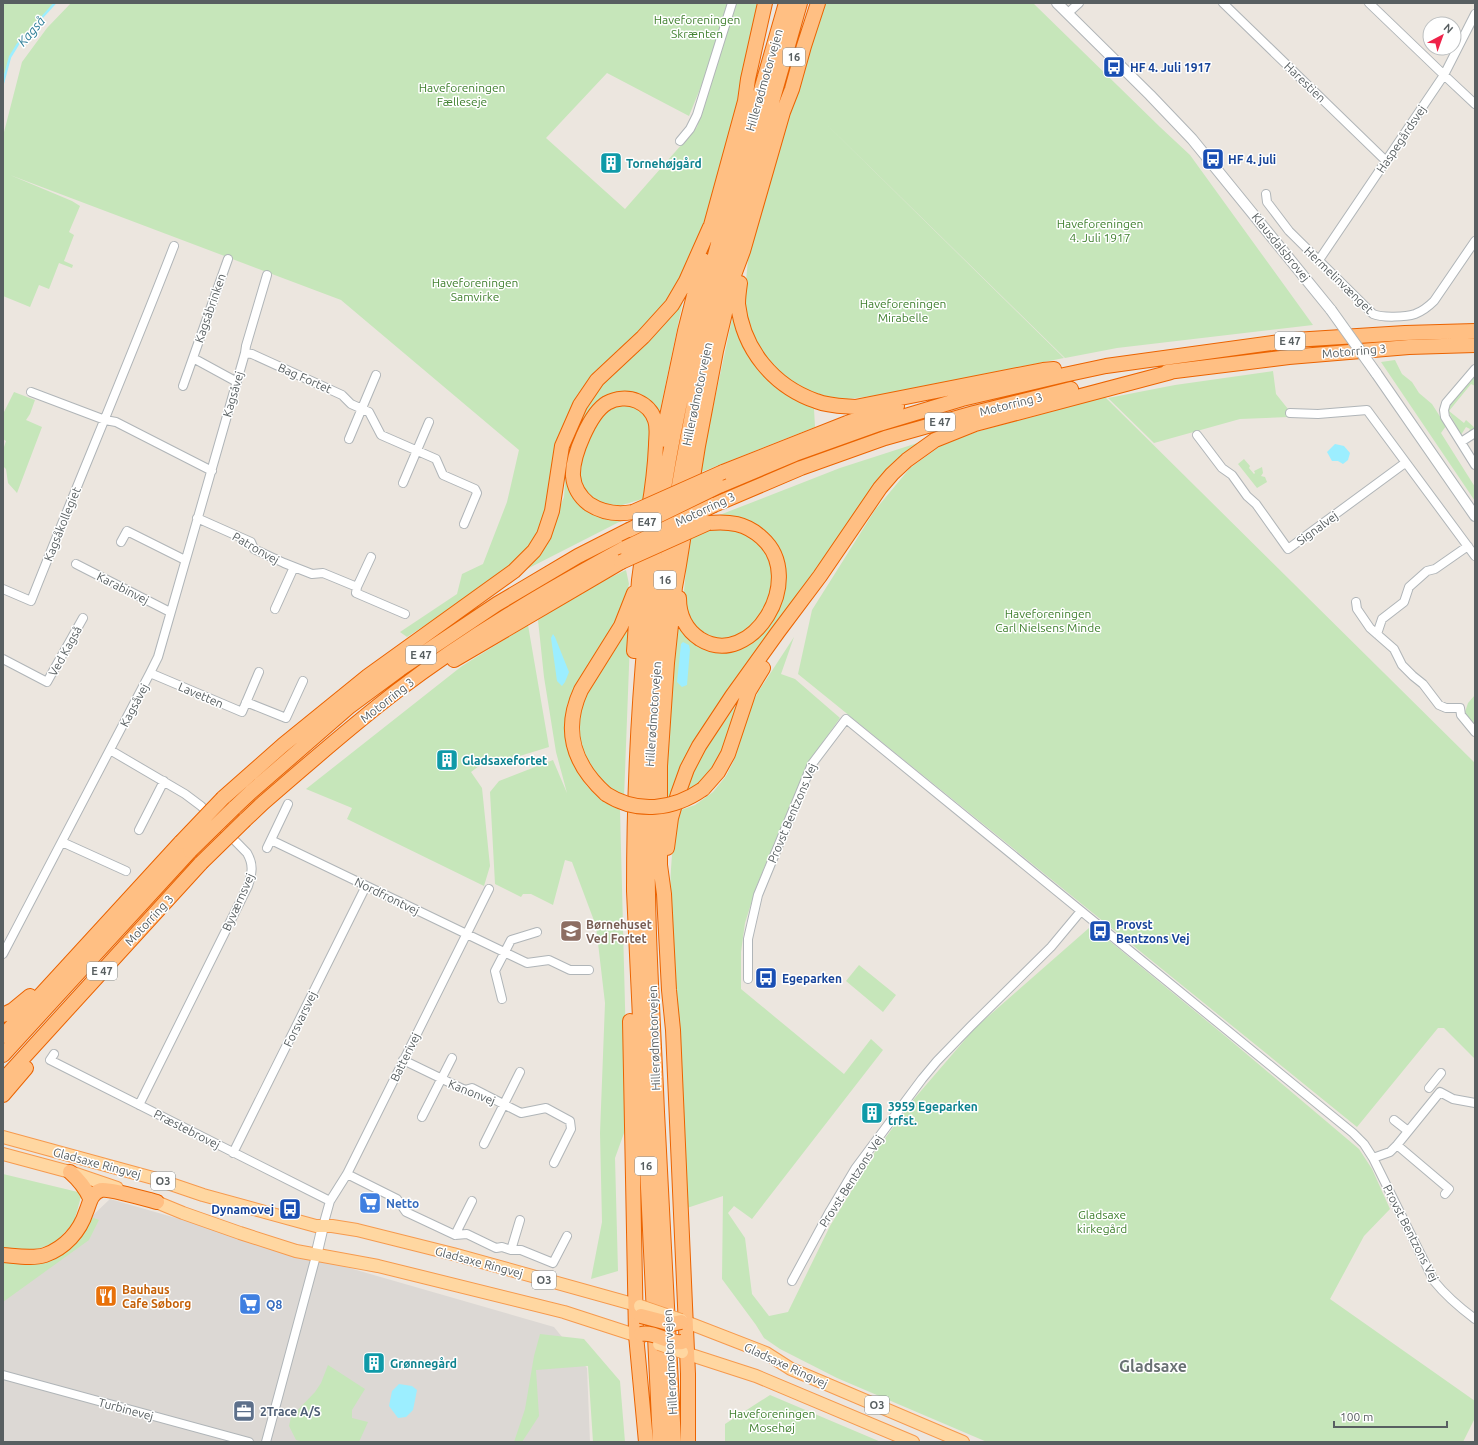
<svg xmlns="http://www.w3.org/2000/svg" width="1478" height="1445" viewBox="0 0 1478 1445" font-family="Ubuntu,sans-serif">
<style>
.industrial{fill:#dcd8d4}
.green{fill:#c6e6ba;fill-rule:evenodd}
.water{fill:#9ceeff}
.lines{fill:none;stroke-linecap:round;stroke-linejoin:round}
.stream{stroke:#9ceeff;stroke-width:2.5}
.minor-casing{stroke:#b0b5b8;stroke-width:10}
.tertiary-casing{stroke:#b0b5b8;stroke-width:12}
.primary-casing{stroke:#f69a4e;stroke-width:14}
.motorway-casing{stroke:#eb6300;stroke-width:16}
.minor{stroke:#fff;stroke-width:8}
.tertiary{stroke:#fff;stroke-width:10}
.primary{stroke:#ffd7a1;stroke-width:12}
.motorway{stroke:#ffbf83;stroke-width:14}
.tertiary-bridge-casing{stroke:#b0b5b8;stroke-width:12;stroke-linecap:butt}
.primary-bridge-casing{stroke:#f69a4e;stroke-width:14;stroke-linecap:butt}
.motorway-bridge-casing{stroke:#eb6300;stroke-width:16;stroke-linecap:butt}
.tertiary-bridge{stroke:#fff;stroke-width:10}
.primary-bridge{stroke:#ffd7a1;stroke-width:12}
.motorway-bridge{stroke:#ffbf83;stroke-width:14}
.labels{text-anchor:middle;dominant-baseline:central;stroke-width:3;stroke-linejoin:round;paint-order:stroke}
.shield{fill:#fff;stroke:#8a8f90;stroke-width:1}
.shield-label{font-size:11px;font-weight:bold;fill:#585f61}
.park-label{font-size:12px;fill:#418130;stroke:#fff}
.transit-label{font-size:12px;font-weight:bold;fill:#164399;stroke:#fff;text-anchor:start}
.street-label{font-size:12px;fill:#585f61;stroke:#fff}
.culture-label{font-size:12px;font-weight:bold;fill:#0d838f;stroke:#fff;text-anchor:start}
.education-label{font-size:12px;font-weight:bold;fill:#785e54;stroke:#fff;text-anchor:start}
.shop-label{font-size:12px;font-weight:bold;fill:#366cbe;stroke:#fff;text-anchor:start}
.food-label{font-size:12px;font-weight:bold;fill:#c56008;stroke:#fff;text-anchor:start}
.service-label{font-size:12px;font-weight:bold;fill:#4e5e75;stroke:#fff;text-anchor:start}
.water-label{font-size:13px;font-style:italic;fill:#307f99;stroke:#fff}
.district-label{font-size:16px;font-weight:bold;fill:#697173;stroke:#fff}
</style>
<rect width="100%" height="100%" fill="#ece6df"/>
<path class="industrial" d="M110,1199L554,1327L587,1368L590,1442H3V1261L17,1263L37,1262L56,1257L80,1238L91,1217Z"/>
<path class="green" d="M3,3H55L13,51L3,81Z
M71,3H727L715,52L689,116L607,73L546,138L625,209L697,127L734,3H773L768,22L754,32L742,93L711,203L694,252L667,304L580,395L568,415L558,441L544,521L529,549L510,566L467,598L407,637L400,632L457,594L462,574L483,564L507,502L519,450L341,300L10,175L72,201L80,206L69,232L74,235L64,261L73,265L72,268L59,263L49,289L39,285L30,307L3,296V136L22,62L47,28Z
M813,3H1033L1160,127L1190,155L1313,325L1117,348L1065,358L817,115L1064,358L873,396L847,399L830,398L798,388L759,354L747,325L744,301L748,260ZM816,120L811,149L828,367L811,149Z
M684,296L659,415L635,397L587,421L572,485L625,519L527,569L550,530L564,497L566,469L581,413L605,380Z
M734,310L791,397L814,409L815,427L699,473Z
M1395,360L1402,374L1412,382L1419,393L1432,404L1446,426L1441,433L1475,487V501L1381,362Z
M1273,371L1276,394L1288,409L1289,417L1240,419L1154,443L1108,398L1175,385Z
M1475,373V386L1471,384L1449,411L1464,423L1466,420L1475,428L1471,432L1469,431L1470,429L1466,427L1461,435L1447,409L1449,404Z
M14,392L35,400L30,414L26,420L42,427L17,493L8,483L6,469L3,466V450L6,441L3,439V412H4Z
M1105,397L1475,763V1059L1444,1028H1438L1357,1127L798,674L812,610L875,510L910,468L946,442L976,432Z
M628,403L643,411L653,427L643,499C637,500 616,508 610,507C599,505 583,491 579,480C573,460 596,415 613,405C617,403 624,403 628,403Z
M936,437L880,481L671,801L663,803L677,618L716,651L776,613L784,593L786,566L776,543L756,525L736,517L717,516L840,468Z
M1244,459L1250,466L1249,468L1254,474L1255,473L1254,471L1262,467L1263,473L1261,476L1265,477L1267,482L1257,488L1238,464Z
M720,525C729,528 743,531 751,536C783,558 780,606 751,629C745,634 729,639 720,642L701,634L688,620L683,601L689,539Z
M626,570L629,584L620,617L574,690L567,705L565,726L566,746L575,768L587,786L604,802L620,810L628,1122L615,1158L618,1271L591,1279L602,1222L600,1133L605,1003L596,926L572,862L565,860L553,905L531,894H523L521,897L495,884L490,792L499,781L553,760L567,793L556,752L544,677L538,620L584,590Z
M631,614L624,798L605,788L575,750L578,703Z
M528,625L549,747L510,759L501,757L483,763L471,772L482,788L490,866L484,886L347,819L352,808L306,789L462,666Z
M794,637L781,674L795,679L840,718L815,753L801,779L757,885L745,923L741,952V989L844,1074L871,1039L883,1050L752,1219L734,1206L728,1213L745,1238L752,1294L769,1316L788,1312L830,1226L875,1152L914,1099L975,1028L1089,928L1095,929L1230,1040L1359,1149L1372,1169L1390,1209L1364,1236L1330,1299L1475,1401V1418L1463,1442H987L837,1378L780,1349L764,1338L756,1325L722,1279L723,1196L687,1208C683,1143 679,1079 675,1014C671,945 665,879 678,811L695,805L713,792L726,776L735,758L749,711L758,692Z
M743,695L718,770L683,798L691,770Z
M1475,695V729L1465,712L1468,703Z
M859,965L896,995L883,1012L846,981Z
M3,1174L82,1193L74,1222L56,1242L38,1249H3Z
M91,1217L99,1220L89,1240L3,1302V1261L17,1263L37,1262L72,1246L80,1238Z
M540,1334L584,1339L620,1381L625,1442H593L588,1366L536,1370L539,1416L522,1442H514L525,1409L534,1356Z
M328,1365L365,1389L352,1410V1418L368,1422L359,1442H305L296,1440L289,1426L291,1417L315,1392L321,1383Z
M770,1395L881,1442H725V1424Z"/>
<path class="water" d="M1335,444L1344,446L1350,453L1348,460L1343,464L1338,461H1332L1327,452Z
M553,634L555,637L569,672L565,682L562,686L557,681L551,638Z
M683,642L689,645L690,650L687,685L682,687L677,682L681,644Z
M399,1384L412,1386L417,1390L413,1410L406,1417L398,1418L389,1406L392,1391Z"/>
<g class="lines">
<path class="stream" d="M3,83L10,57L18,44L55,3"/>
<g class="minor-casing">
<path id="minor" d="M1223,3L1386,161
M1369,3L1444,75L1475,104
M1068,13L1079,3
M680,141L690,129L697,115L732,3
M1266,194L1267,202L1289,231L1373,314C1382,318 1406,317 1415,314C1423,311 1428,307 1434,301L1475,241
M1319,260L1444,75L1475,14
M245,353L252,354L342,395L351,404L369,412L381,435L436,459L443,475L475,489L477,493L464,524
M193,358L237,382
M1475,369L1446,403L1444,410L1445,417L1475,465
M183,386L228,259
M31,392L105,420L116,422L212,471
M1290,413L1318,414L1367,410L1475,556
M1197,435L1222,468L1232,475L1247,496L1256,504L1288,549L1405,463
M349,439L376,375
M1461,442L1475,433
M403,483L429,422
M197,518L251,542L254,549L284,563L312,574L323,573L357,587L356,593L405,614
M121,542L127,531L185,560
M76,564L170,612
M357,587L371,557
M3,589L31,601C78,482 128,365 174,246
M1356,602L1357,609L1370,628L1394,649L1402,665L1413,676L1423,684L1439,705L1446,708H1460L1461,715L1475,732
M275,609L294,567
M1377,634L1382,619L1404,602L1409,587L1427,571L1435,569L1468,546
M3,659L47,682L83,618
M150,673L242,712L259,672
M246,702L286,718L303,681
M110,750L185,794L201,806L247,853C254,865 252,873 248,886L139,1105
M139,830L164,781
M271,840L527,963L549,960L570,970H589
M62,842L126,871
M267,848L288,804
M3,954L150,673L158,657L245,353L246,346L267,275
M748,979V939L758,895L812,764L846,719L1353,1133L1364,1144L1373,1158L1434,1281C1446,1296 1459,1307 1475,1319
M502,999L495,971L511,940L537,932
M54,1054L50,1060L330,1201
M403,1060L465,1090L472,1088L521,1113L546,1108L570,1121L571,1129L554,1163
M1429,1088L1441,1073
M422,1117L452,1058
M1394,1120L1408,1131
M484,1144L520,1072
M1397,1145L1449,1189L1445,1194
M233,1153L366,886
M1373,1158L1390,1152L1397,1145L1440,1092L1453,1099L1475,1103
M347,1174L397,1199L406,1212L455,1235L467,1234L496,1248L502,1247L511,1250H521L553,1263L567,1236
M323,1226L330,1201L347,1174L489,889
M455,1235L472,1201
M511,1250L520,1220
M792,1281L830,1211L855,1169L922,1079L937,1061L971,1026L1051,947L1081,911
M3,1375L249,1442
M266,1442L316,1256"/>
</g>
<g class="tertiary-casing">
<path id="tertiary" d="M1057,3L1150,95L1192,139L1331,310
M1376,373L1475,516
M316,1256L323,1226"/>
</g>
<g class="primary-casing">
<path id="primary" d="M3,1137L153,1178L203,1195L305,1223L316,1226H332L357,1230L453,1254L640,1306
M3,1154L70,1172L117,1188
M149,1199L183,1213L240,1233L296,1251L378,1266L564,1312L641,1337
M681,1320L766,1353L791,1369L963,1442
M682,1352L756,1376L913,1442"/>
</g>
<g class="motorway-casing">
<path id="motorway" d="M708,236L745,101L748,79L765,3
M740,283C739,290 738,297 738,304C743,349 773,386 816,401C828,406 842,406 855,407L1043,370L1054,369
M1167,372L1289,357L1409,347L1475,345
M662,440L685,331L703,260
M723,472L847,423L897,406
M719,486L795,454L879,424L962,399L1064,375L1106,366L1294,340L1405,333L1475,331
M676,503L682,468L703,356L740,215L800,3
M714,505L801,468L885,438L974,413L1071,389
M633,512C617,515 603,513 589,504C580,497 574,487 573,476C572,456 590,413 607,403C616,398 628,397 637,401C646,405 652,411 655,420C658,428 656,437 656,445C655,468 652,491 648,514
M672,530C657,626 649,724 648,822C646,919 653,1015 657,1112C663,1222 668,1332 674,1442
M679,598C679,615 685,629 700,639C751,671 808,579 762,538C746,523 729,521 708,523
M634,651L639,580L644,543
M454,660L621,562
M703,789L718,772L728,754L749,691L763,668
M606,794C574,765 562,731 581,690L621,626L634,593
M223,798L283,745L368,676L514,571L534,551L544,535L552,511L562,446L580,405L597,380L643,337L672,305L686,281L710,227
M234,808L251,792L350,706L400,669L497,604L578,556L629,530
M245,820L263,803C307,765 351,726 397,691C469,636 546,591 625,548
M667,848L671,818L678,794L687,769L699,746L732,696L778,632L820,576L880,488L892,474L907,460L935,440L975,424L1175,371
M3,1015L13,1010L30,996
M630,1021L636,1335L646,1442
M3,1036L181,842
M3,1055L190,851
M3,1080L201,863
M3,1095L26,1068
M70,1172C79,1180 85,1187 90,1198
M3,1255C16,1256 33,1259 45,1255C65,1248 80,1231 86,1212C90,1203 90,1194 101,1190C109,1188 146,1199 157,1202
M660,1442L634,891C634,729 646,566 679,407C707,271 748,137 786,3
M688,1442V1374L673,1030L669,990L664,894L660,865V766L667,663L675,587L679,565L698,446L716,351L734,275L743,251L783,112L792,89L804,46L818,3"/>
</g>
<use href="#minor" class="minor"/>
<use href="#tertiary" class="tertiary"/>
<use href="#primary" class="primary"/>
<use href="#motorway" class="motorway"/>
<g class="tertiary-bridge-casing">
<path id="tertiary-bridge" d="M1331,310L1376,373"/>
</g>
<g class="primary-bridge-casing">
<path id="primary-bridge" d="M640,1306L681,1320
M659,1344L682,1352"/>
</g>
<g class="motorway-bridge-casing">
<path id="motorway-bridge" d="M633,512L723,472
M629,530L719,486
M625,548L714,505
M621,562L708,523
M606,794C637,814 673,810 703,789
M181,842L223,798
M190,851L234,808
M201,863L245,820
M641,1316L672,1324L681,1322
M641,1334C655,1331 668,1344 682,1342"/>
</g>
<use href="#tertiary-bridge" class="tertiary-bridge"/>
<use href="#primary-bridge" class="primary-bridge"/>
<use href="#motorway-bridge" class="motorway-bridge"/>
</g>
<defs>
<g id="bus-square" transform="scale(1.15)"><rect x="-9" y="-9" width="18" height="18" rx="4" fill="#1a4fb4" stroke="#fff"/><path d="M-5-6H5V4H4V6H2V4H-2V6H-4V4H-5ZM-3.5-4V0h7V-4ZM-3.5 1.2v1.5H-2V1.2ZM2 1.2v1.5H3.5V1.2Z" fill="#fff"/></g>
<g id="building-square" transform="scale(1.15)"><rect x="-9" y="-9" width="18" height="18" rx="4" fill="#0f9aa8" stroke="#fff"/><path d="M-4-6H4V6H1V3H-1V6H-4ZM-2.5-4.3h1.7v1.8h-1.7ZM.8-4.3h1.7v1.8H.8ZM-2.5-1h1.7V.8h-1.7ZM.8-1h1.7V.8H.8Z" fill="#fff"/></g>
<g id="school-square" transform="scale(1.15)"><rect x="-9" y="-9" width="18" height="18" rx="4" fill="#8d6e63" stroke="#fff"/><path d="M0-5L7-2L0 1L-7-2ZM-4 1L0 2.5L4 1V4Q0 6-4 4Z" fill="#fff"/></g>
<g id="supermarket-square" transform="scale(1.15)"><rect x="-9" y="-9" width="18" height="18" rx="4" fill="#3f7fe0" stroke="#fff"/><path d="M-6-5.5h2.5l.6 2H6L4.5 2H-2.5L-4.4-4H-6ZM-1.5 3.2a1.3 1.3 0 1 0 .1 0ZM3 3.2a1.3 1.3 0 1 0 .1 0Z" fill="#fff"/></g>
<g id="restaurant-square" transform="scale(1.15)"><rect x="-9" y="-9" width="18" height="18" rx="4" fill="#e8710a" stroke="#fff"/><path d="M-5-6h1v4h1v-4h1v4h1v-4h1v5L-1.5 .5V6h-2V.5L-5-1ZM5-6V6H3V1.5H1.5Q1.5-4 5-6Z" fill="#fff"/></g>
<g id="office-square" transform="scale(1.15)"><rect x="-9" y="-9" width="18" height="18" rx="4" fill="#5c6f8a" stroke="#fff"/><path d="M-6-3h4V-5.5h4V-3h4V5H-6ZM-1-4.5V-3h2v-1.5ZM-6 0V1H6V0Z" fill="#fff"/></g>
</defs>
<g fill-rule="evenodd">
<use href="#bus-square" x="1114" y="67"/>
<use href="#bus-square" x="1213" y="159"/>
<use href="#building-square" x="611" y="163"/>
<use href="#building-square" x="447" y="760"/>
<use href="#school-square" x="571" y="931"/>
<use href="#bus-square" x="1100" y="931"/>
<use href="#bus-square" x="766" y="978"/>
<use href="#building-square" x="872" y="1113"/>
<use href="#supermarket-square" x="370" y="1203"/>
<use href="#bus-square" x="290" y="1209"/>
<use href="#restaurant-square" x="106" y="1296"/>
<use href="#supermarket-square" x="250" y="1304"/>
<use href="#building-square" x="374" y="1363"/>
<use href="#office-square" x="244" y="1411"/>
</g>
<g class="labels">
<g class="shield">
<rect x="783" y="48" width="22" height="18" rx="3"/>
<rect x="1275" y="332" width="30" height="18" rx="3"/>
<rect x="925" y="413" width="30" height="18" rx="3"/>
<rect x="633" y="513" width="28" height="18" rx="3"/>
<rect x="654" y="571" width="22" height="18" rx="3"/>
<rect x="406" y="646" width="30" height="18" rx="3"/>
<rect x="87" y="962" width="30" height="18" rx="3"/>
<rect x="635" y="1157" width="22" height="18" rx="3"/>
<rect x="151" y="1172" width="24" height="18" rx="3"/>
<rect x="532" y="1271" width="24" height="18" rx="3"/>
<rect x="865" y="1396" width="24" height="18" rx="3"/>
</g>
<g class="shield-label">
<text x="794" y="57">16</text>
<text x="1290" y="341">E 47</text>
<text x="940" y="422">E 47</text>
<text x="647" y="522">E47</text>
<text x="665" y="580">16</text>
<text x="421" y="655">E 47</text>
<text x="102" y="971">E 47</text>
<text x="646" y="1166">16</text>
<text x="163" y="1181">O3</text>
<text x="544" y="1280">O3</text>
<text x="877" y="1405">O3</text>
</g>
<g class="park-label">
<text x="697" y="19">Haveforeningen<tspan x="697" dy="14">Skrænten</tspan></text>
<text x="462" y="87">Haveforeningen<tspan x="462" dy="14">Fælleseje</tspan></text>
<text x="1100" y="223">Haveforeningen<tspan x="1100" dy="14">4. Juli 1917</tspan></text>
<text x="475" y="282">Haveforeningen<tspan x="475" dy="14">Samvirke</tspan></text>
<text x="903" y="303">Haveforeningen<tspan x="903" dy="14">Mirabelle</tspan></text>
<text x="1048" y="613">Haveforeningen<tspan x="1048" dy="14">Carl Nielsens Minde</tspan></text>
<text x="1102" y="1214">Gladsaxe<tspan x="1102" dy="14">kirkegård</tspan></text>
<text x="772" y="1413">Haveforeningen<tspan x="772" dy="14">Mosehøj</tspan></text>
</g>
<g class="transit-label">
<text x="1130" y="67">HF 4. Juli 1917</text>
<text x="1228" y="159">HF 4. juli</text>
<text x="1116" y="924">Provst<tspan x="1116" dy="14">Bentzons Vej</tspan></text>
<text x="782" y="978">Egeparken</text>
<text x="274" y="1209" text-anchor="end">Dynamovej</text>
</g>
<g class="street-label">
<text transform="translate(764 80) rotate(-74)">Hillerødmotorvejen</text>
<text transform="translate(1305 82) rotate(44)">Harestien</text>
<text transform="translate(1401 139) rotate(-56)">Haspegårdsvej</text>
<text transform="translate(1281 247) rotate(51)">Klausdalsbrovej</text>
<text transform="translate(1339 280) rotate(44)">Hermelinvænget</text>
<text transform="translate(210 308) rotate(-71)">Kagsåbrinken</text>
<text transform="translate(1354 351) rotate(-5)">Motorring 3</text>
<text transform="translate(305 378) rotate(24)">Bag Fortet</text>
<text transform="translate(233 394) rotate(-74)">Kagsåvej</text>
<text transform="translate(697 394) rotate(-78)">Hillerødmotorvejen</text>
<text transform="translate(1011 404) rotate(-14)">Motorring 3</text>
<text transform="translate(705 509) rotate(-25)">Motorring 3</text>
<text transform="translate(62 524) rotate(-68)">Kagsåkollegiet</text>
<text transform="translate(1317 528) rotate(-36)">Signalvej</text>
<text transform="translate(256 548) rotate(30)">Patronvej</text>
<text transform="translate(123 588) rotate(27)">Karabinvej</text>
<text transform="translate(65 651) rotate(-61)">Ved Kagså</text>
<text transform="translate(201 695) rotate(23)">Lavetten</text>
<text transform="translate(387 700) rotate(-38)">Motorring 3</text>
<text transform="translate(134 705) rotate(-62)">Kagsåvej</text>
<text transform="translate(653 714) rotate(-86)">Hillerødmotorvejen</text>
<text transform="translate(792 813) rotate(-67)">Provst Bentzons Vej</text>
<text transform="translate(387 896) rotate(26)">Nordfrontvej</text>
<text transform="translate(238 902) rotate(-66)">Byværnsvej</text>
<text transform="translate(149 920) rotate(-47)">Motorring 3</text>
<text transform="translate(300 1019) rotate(-64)">Forsvarsvej</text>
<text transform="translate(654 1038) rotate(-92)">Hillerødmotorvejen</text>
<text transform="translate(405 1057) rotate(-64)">Batterivej</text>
<text transform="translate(472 1092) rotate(22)">Kanonvej</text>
<text transform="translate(187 1129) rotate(27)">Præstebrovej</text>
<text transform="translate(97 1163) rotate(15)">Gladsaxe Ringvej</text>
<text transform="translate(851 1181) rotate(-57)">Provst Bentzons Vej</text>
<text transform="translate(1411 1233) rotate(63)">Provst Bentzons Vej</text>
<text transform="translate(479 1262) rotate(15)">Gladsaxe Ringvej</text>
<text transform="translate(670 1362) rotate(-93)">Hillerødmotorvejen</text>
<text transform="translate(786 1365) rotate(25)">Gladsaxe Ringvej</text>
<text transform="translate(126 1409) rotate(15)">Turbinevej</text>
</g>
<g class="culture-label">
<text x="626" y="163">Tornehøjgård</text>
<text x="462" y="760">Gladsaxefortet</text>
<text x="888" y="1106">3959 Egeparken<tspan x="888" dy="14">trfst.</tspan></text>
<text x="390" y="1363">Grønnegård</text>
</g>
<g class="education-label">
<text x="586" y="924">Børnehuset<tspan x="586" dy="14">Ved Fortet</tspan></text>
</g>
<g class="shop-label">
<text x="386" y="1203">Netto</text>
<text x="266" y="1304">Q8</text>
</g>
<g class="food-label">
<text x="122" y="1289">Bauhaus<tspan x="122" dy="14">Cafe Søborg</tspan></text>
</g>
<g class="service-label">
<text x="260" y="1411">2Trace A/S</text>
</g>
<g class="water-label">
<text transform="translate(31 31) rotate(-49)">Kagså</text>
</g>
<g class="district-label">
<text x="1153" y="1366">Gladsaxe</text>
</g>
</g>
<rect width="1478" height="1445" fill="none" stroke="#585f61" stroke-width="8"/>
<g transform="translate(1442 36) rotate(41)"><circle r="19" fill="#ffffff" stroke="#bcbfc0"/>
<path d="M0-3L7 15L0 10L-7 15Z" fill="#ef2249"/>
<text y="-6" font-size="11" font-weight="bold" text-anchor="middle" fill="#585f61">N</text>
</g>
<path d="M1334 1421v6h113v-6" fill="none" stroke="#585f61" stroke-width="2"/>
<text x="1340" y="1421" font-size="12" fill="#585f61" stroke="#ffffff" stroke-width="3" paint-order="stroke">100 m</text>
</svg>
